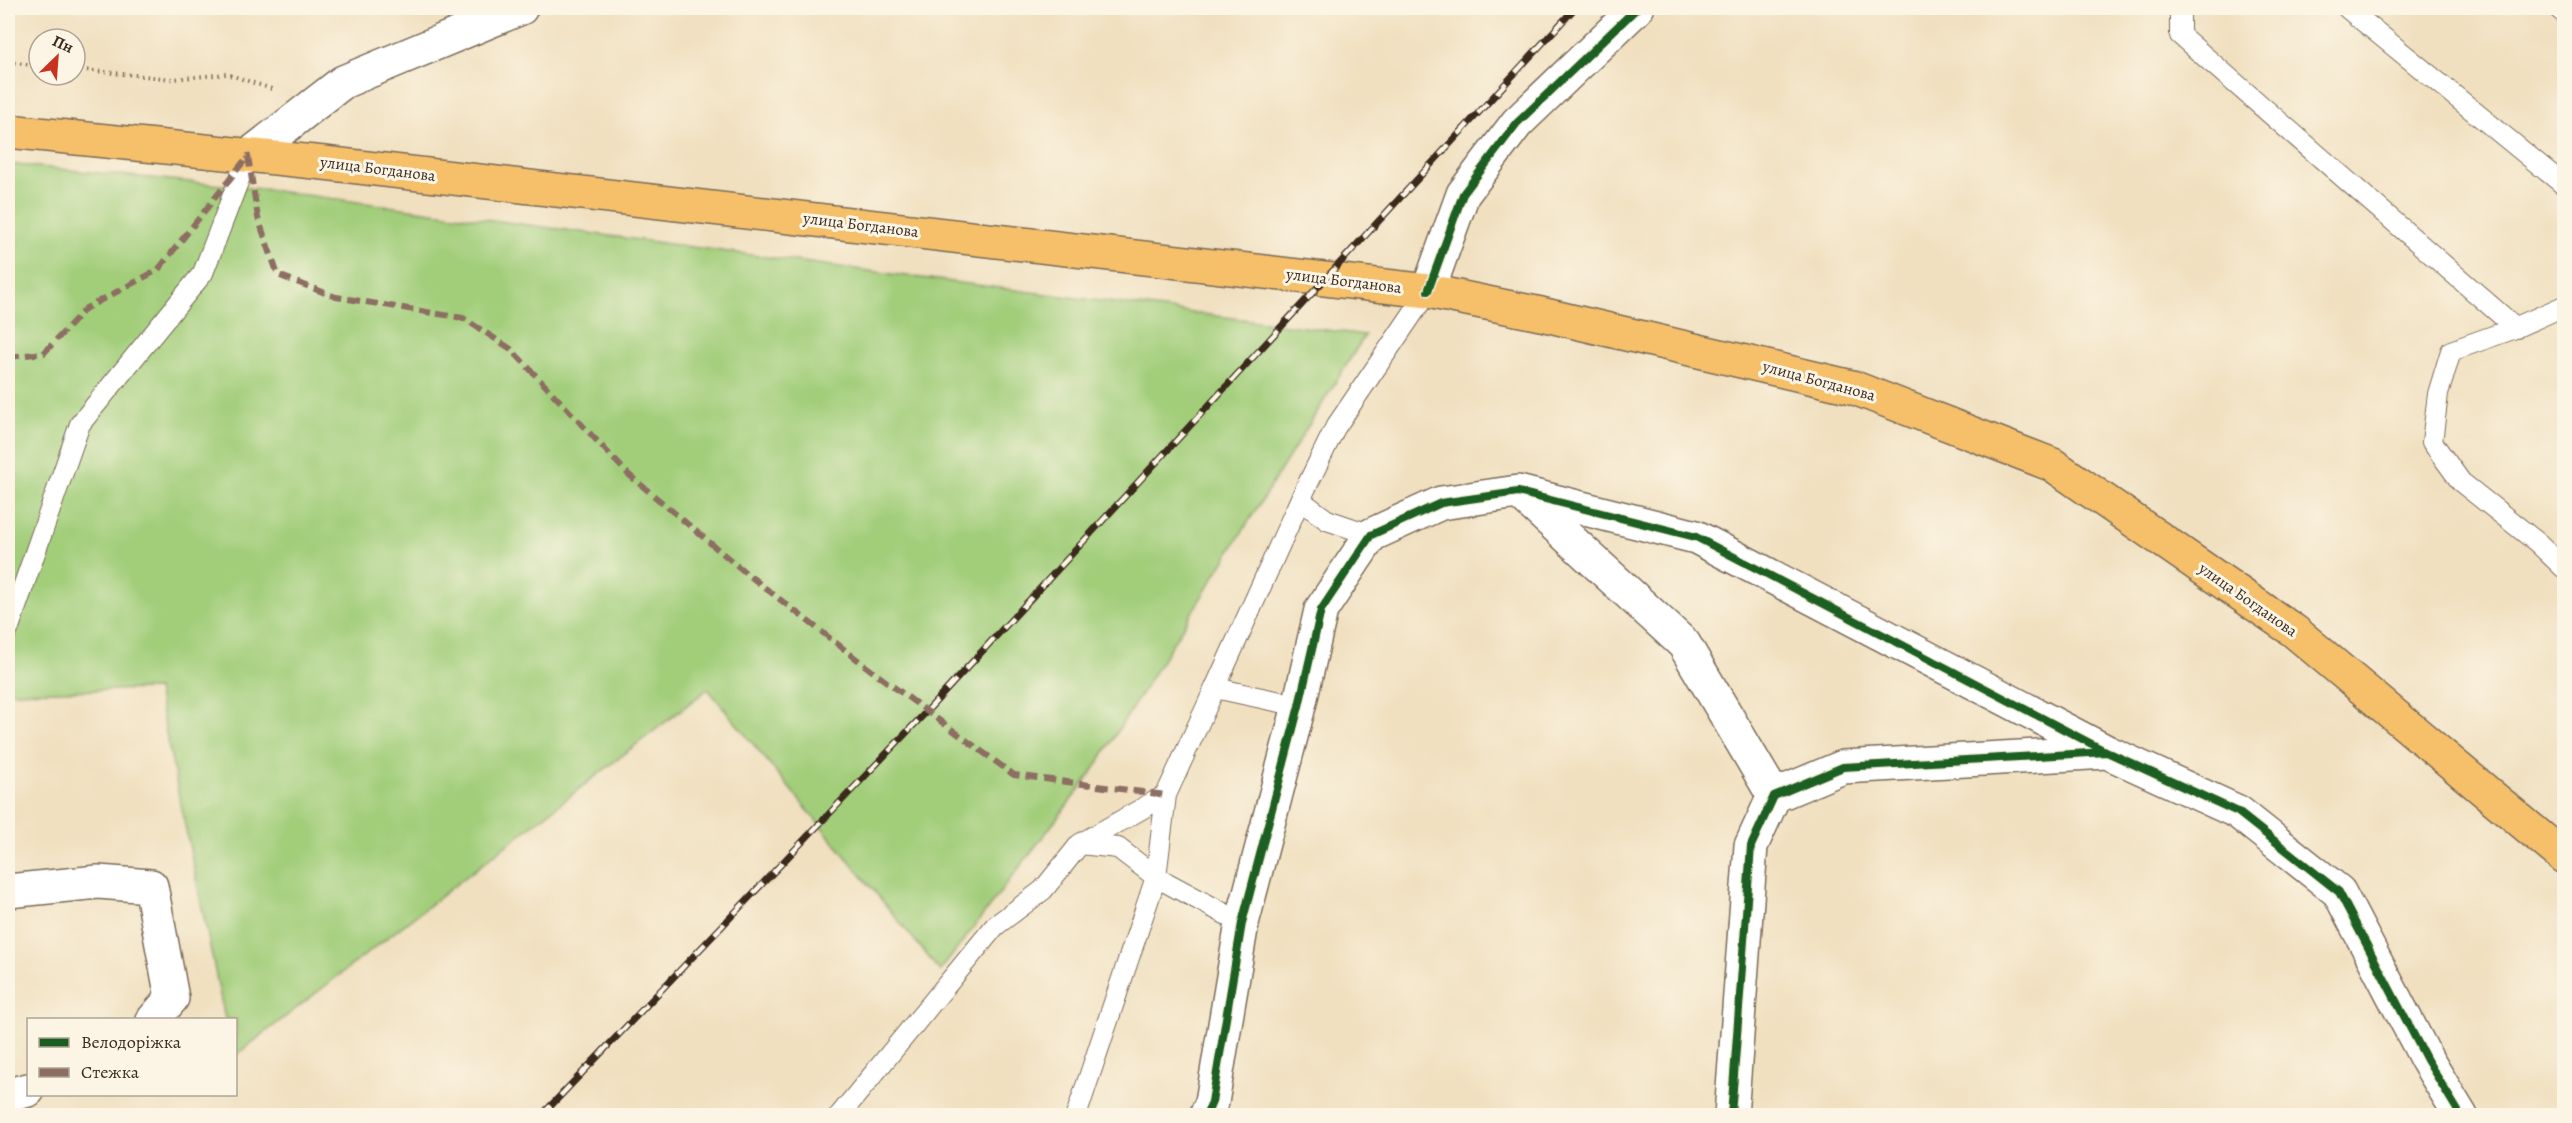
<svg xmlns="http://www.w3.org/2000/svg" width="2572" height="1123" viewBox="0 0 2572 1123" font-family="Alegreya,serif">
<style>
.green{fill:#a2ce7a;stroke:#6e7c4c;stroke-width:1.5}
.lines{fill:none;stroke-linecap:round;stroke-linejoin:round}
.lane-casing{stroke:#7a6a57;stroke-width:22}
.street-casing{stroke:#7a6a57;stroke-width:36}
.primary-casing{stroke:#7a6a57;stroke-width:36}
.path{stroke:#7a6a57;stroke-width:4;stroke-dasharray:1.5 4.5;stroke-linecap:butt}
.lane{stroke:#fff;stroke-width:20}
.street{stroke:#fff;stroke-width:33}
.primary{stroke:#f6c06b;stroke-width:33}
.rail-casing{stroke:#3b2a1e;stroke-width:7}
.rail{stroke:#fcf5e5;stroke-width:4.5;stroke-dasharray:14;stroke-linecap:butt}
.quiet{stroke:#8d6e63;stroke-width:6;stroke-dasharray:12 6;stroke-linecap:butt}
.cycleway-casing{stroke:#fcf5e5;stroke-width:11}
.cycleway{stroke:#1b5e20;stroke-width:8}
.labels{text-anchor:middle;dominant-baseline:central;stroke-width:6;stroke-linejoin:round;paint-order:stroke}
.street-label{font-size:16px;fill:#3b2a1e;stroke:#fcf5e5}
</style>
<rect width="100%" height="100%" fill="#fcf5e5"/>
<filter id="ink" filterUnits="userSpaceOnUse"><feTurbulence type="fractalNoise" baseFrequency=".0167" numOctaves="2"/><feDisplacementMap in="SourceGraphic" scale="12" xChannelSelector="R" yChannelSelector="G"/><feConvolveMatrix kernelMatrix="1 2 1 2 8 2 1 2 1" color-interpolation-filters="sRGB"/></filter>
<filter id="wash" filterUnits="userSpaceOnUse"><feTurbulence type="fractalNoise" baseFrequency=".008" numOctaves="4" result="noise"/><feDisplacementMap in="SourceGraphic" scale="24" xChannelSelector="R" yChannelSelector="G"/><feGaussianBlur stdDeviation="1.35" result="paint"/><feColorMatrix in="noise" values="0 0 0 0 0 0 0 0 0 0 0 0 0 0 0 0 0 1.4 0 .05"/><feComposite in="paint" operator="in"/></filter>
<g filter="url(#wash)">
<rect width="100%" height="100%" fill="#f0e0c0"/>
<path class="green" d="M8,164L261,189L929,279L1365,335L1091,774L940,971L708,689L236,1055V1020L225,1019L157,689L8,692Z"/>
</g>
<g filter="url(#ink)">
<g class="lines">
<g class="lane-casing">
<path id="lane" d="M2180,8V35L2516,328
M2347,8L2564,185
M2558,8L2564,13
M2564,306L2510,330L2451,351L2438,394L2432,442L2461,482L2538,543L2564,568
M1371,535L1327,520L1300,500L1335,428L1428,291
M8,630L80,424L203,273L248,156
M1215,688L1300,500
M1080,844L1118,848L1156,877L1242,923
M839,1116L995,926L1043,890L1080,844L1166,795
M1076,1116L1156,877L1166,795L1215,688L1299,706"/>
</g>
<g class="street-casing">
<path id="street" d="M248,156L343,82L521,8
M1428,291L1463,194L1517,123L1637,8
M1522,495L1684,644L1774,796
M8,891L98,882L151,886L172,998L153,1020
M8,1095L28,1090
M1206,1116L1212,1102L1242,923L1299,706L1321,610L1371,535L1441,503L1518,492L1696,537L2107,752
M1731,1116L1751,846L1774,796L1843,767L2107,752L2238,812L2339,892L2427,1060L2461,1116"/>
</g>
<g class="primary-casing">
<path id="primary" d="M8,131L324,163L1428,291L1541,314L1852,387L2053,465L2294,631L2564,857"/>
</g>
<path class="path" d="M8,62L39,66
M75,69L173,79L227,74L275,90"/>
<use href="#lane" class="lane"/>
<use href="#street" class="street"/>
<use href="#primary" class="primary"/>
<g class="rail-casing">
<path id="rail" d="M541,1116L928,710L1575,8"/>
</g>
<use href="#rail" class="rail"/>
<path class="quiet" d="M8,357L44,353L86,308L158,270L248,156L258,218L278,275L336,297L463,318L511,349L628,474L746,573L876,674L1014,775L1166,795"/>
<g class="cycleway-casing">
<path id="cycleway" d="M1428,291L1463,194L1517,123L1637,8
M1206,1116L1212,1102L1242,923L1299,706L1321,610L1371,535L1441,503L1518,492L1696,537L2107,752
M1731,1116L1751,846L1774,796L1843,767L2107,752L2238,812L2339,892L2427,1060L2461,1116"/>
</g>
<use href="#cycleway" class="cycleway"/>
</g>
</g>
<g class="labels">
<g class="street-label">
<text transform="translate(378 169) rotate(7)">улица Богданова</text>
<text transform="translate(861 225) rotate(7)">улица Богданова</text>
<text transform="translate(1344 281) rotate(7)">улица Богданова</text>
<text transform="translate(1819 381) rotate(15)">улица Богданова</text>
<text transform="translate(2248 600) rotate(35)">улица Богданова</text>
</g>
</g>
<rect width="2572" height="1123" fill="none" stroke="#fcf5e5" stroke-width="30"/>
<rect x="27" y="1018" width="210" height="78" fill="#fcf5e5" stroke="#afa495" stroke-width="1.5"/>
<rect x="39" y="1038" width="30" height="9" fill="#1b5e20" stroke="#afa495" stroke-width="1.5"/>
<text x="81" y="1048" font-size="18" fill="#3b2a1e">Велодоріжка</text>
<rect x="39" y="1068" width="30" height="9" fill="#8d6e63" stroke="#afa495" stroke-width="1.5"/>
<text x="81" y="1078" font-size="18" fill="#3b2a1e">Стежка</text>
<g transform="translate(57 57) rotate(25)"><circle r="28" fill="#fcf5e5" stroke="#afa495" stroke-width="1.5"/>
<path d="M0-4.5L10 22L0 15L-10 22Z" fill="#c8321e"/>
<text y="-9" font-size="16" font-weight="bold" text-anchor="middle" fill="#3b2a1e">Пн</text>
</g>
</svg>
